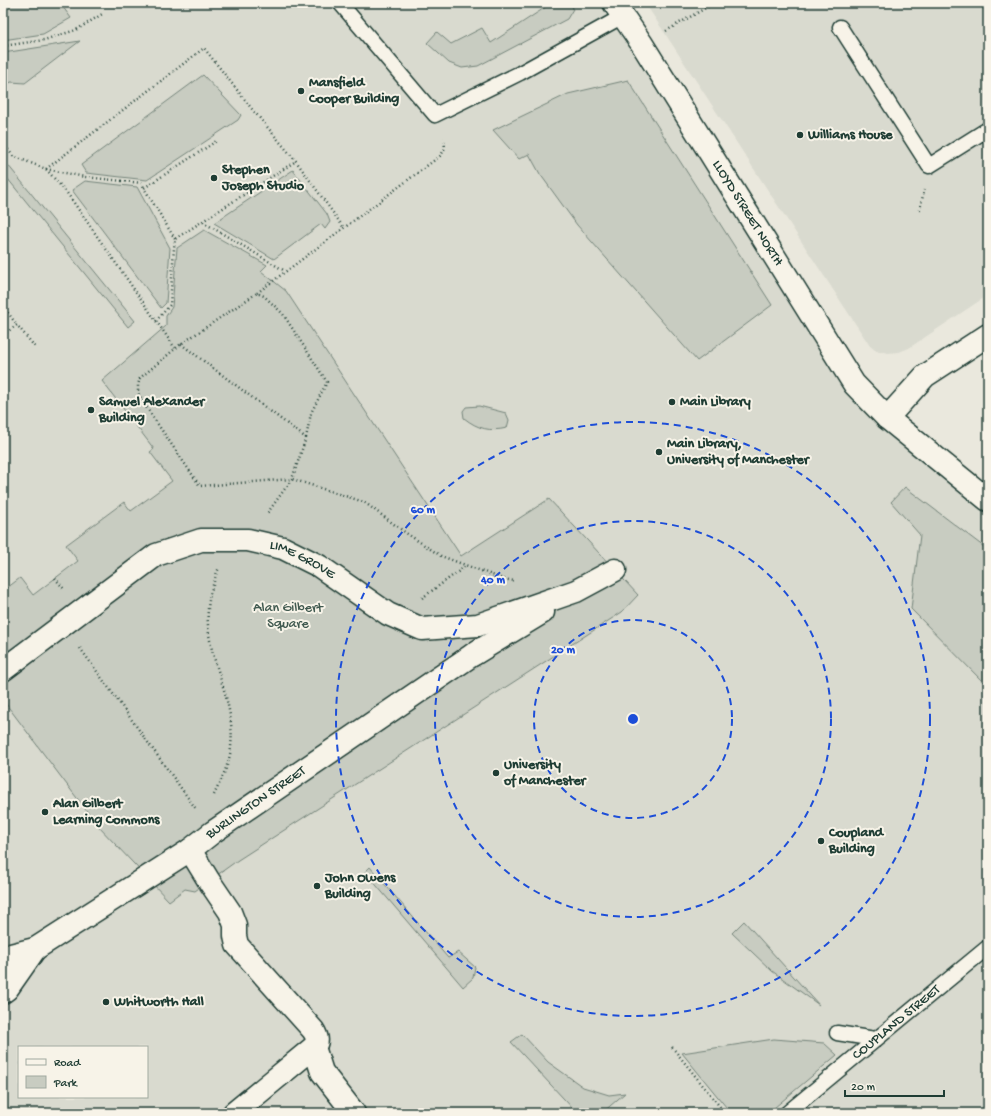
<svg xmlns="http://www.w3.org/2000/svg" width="991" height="1116" viewBox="0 0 991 1116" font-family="'Gochi Hand',sans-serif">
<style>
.built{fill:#d9dacf;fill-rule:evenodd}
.green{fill:#c8ccc1;stroke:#74847a}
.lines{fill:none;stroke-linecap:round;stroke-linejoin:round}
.lane-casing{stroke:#1f3d34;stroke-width:17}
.street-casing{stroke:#1f3d34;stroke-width:25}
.secondary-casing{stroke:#1f3d34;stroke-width:25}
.path{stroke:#1f3d34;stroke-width:2.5;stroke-dasharray:1 3;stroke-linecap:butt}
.lane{stroke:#f7f3e8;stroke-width:14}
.street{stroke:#f7f3e8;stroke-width:22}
.secondary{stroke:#f7f3e8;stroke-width:22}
.ring{fill:none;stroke:#1d4ed8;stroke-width:2;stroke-dasharray:7 5}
.poi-dot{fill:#1f3d34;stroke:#f7f3e8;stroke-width:1.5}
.labels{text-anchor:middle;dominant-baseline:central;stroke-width:4;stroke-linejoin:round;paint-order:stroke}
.poi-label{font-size:14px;font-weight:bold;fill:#1f3d34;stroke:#f7f3e8;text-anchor:start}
.street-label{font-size:14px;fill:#1f3d34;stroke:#f7f3e8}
.park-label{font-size:14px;fill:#415a50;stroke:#f7f3e8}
.centre{fill:#1d4ed8;stroke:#f7f3e8;stroke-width:2}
.ring-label{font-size:12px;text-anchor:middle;font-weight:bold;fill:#1d4ed8;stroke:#f7f3e8;stroke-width:4;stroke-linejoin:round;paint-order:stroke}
</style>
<rect width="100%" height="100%" fill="#eae8dd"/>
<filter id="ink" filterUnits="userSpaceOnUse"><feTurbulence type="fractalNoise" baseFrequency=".025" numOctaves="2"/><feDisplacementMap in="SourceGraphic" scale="8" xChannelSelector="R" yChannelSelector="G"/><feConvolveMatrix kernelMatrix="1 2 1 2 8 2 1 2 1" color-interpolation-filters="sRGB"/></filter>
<g filter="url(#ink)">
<path class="built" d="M3,3H614L854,384L988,500V1113H3ZM19,1047H147V1097H19Z
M645,3H988V295L909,348L899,352L888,353L875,350L870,346Z"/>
<path class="green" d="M3,3H60L71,18L43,34L3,40Z
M552,3H572L573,9L567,19L478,66L462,68L449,63L427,43L437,32L451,44L482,28L491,43Z
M80,41L25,83L11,82L3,88V53Z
M203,75L241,115L238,120L147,180L86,173L81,165Z
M628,80L772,305L697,361L577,225L540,174L529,154L519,159L493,130L568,94Z
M3,159L135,321L128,327L3,173Z
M293,170L327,214L330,222L325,229L321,224L274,259L214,223Z
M85,181L137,187L170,248L166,303L161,308L72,190Z
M204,230L267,265L261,271L286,291L461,556L549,499L638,595L622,612L238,860L195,891L185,889L169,901L98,826L3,700V591L20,578L33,595L78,561L66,545L124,502L131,511L172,481L150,452L154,449L102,381L166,326V316L172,307L177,248Z
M479,406L506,413L509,420L507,428C490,432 478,429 464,418L463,411L466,407Z
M905,487L988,550V687L911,609L920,535L891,502Z
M370,867L448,958L458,952L475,967L473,978L463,987L365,872Z
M744,921L819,1005L772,971L732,933Z
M522,1034L548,1062L583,1087L609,1095L625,1093L602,1113H577L511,1042Z
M774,1039L824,1043L837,1055L768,1113H731L682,1053Z"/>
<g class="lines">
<g class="lane-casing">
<g id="lane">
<path d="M340,3L435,115L520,73L623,16"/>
<path d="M840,27L929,166L988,129"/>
<path d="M837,1033L875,1039"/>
<path id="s1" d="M787,1113L988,947"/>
</g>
</g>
<g class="street-casing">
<g id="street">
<path d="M474,654L543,612"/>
<path id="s2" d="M3,670L156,555L201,540H248L283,548L319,566L388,614L422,629L478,625L576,591L615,570"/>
<path d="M190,850L209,881L230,912L235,925V936L237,945L313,1030C317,1036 319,1041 314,1047L234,1113"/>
<path id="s3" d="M3,957L35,949L190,850L213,832L481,649"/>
<path d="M3,992L7,989L35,949"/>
<path d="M314,1047L322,1072L354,1113"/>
</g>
</g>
<g class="secondary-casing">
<g id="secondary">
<path id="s4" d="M614,3L642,44L854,384L887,418L988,500"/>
<path d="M887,418L925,376L988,335"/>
</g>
</g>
<path class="path" d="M666,31L714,3
M3,46L44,40L76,30L104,13
M3,143L13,156L46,169L67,193L175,348
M46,169L204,48L252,109L296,161L344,228
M46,169L85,177L142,183L144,188
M920,210L924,190
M203,222L285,271
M175,239L144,188L218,140
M257,293L440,156C445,150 446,146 443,138
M3,306L17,325
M156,321L170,305L174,248L175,239L296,161
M3,335L17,325L35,347
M181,344L306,438L292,479L266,515
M306,438L311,413L327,382L283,314L264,296L257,293L181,344L140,378L138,385V393L146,407L200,486L292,479L364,502L406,533L441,556L503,579L515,581
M55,578L64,589
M422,598L466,566
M80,648L196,809
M214,795C221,780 230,763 231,747C237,690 196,649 211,591C214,583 215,576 219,568
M672,1047L725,1113"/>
<use href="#lane" class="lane"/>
<use href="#street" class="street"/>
<use href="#secondary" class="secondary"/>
</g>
</g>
<g class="ring">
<circle cx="633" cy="719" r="99"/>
<circle cx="633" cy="719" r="198"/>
<circle cx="633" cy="719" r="297"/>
</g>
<g class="poi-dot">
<circle cx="301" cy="91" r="4"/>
<circle cx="800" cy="135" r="4"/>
<circle cx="214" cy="178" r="4"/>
<circle cx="672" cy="402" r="4"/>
<circle cx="91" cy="410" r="4"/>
<circle cx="659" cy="452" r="4"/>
<circle cx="496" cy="773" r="4"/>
<circle cx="45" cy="812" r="4"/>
<circle cx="821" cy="841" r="4"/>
<circle cx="317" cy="886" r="4"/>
<circle cx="106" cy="1002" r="4"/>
</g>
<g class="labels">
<g class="poi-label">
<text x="309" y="83">Mansfield<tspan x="309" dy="16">Cooper Building</tspan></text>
<text x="808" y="135">Williams House</text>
<text x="222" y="170">Stephen<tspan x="222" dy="16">Joseph Studio</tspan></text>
<text x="99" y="402">Samuel Alexander<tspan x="99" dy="16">Building</tspan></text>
<text x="680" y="402">Main Library</text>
<text x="667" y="444">Main Library,<tspan x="667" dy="16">University of Manchester</tspan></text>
<text x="504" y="765">University<tspan x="504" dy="16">of Manchester</tspan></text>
<text x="53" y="804">Alan Gilbert<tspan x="53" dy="16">Learning Commons</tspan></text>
<text x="829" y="833">Coupland<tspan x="829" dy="16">Building</tspan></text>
<text x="325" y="878">John Owens<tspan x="325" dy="16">Building</tspan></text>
<text x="114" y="1002">Whitworth Hall</text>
</g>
<g class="street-label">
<text stroke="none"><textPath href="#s4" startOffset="249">LLOYD STREET NORTH</textPath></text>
<text stroke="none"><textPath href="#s2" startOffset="344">LIME GROVE</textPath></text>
<text stroke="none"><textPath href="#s3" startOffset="298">BURLINGTON STREET</textPath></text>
<text stroke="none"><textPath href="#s1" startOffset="142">COUPLAND STREET</textPath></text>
</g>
<g class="park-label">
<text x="288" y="608">Alan Gilbert<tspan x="288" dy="16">Square</tspan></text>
</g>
</g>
<circle cx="633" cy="719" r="6" class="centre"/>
<g class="ring-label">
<text x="423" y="513">60 m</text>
<text x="493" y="583">40 m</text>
<text x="563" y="653">20 m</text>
</g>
<rect width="991" height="1116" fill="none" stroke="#f7f3e8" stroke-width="16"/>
<rect x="8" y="8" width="975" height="1100" fill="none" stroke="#1f3d34" stroke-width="1.5" filter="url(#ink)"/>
<rect x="18" y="1046" width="130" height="52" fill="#f7f3e8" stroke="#a1aaa0"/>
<rect x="26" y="1059" width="20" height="6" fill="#f7f3e8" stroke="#a1aaa0"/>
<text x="54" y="1066" font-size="12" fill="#1f3d34">Road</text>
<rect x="26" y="1076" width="20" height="12" fill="#c8ccc1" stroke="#a1aaa0"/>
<text x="54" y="1086" font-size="12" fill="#1f3d34">Park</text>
<path d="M845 1090v6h99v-6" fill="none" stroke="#1f3d34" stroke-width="2"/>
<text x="851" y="1090" font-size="12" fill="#1f3d34" stroke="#f7f3e8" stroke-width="3" paint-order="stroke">20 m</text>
</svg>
